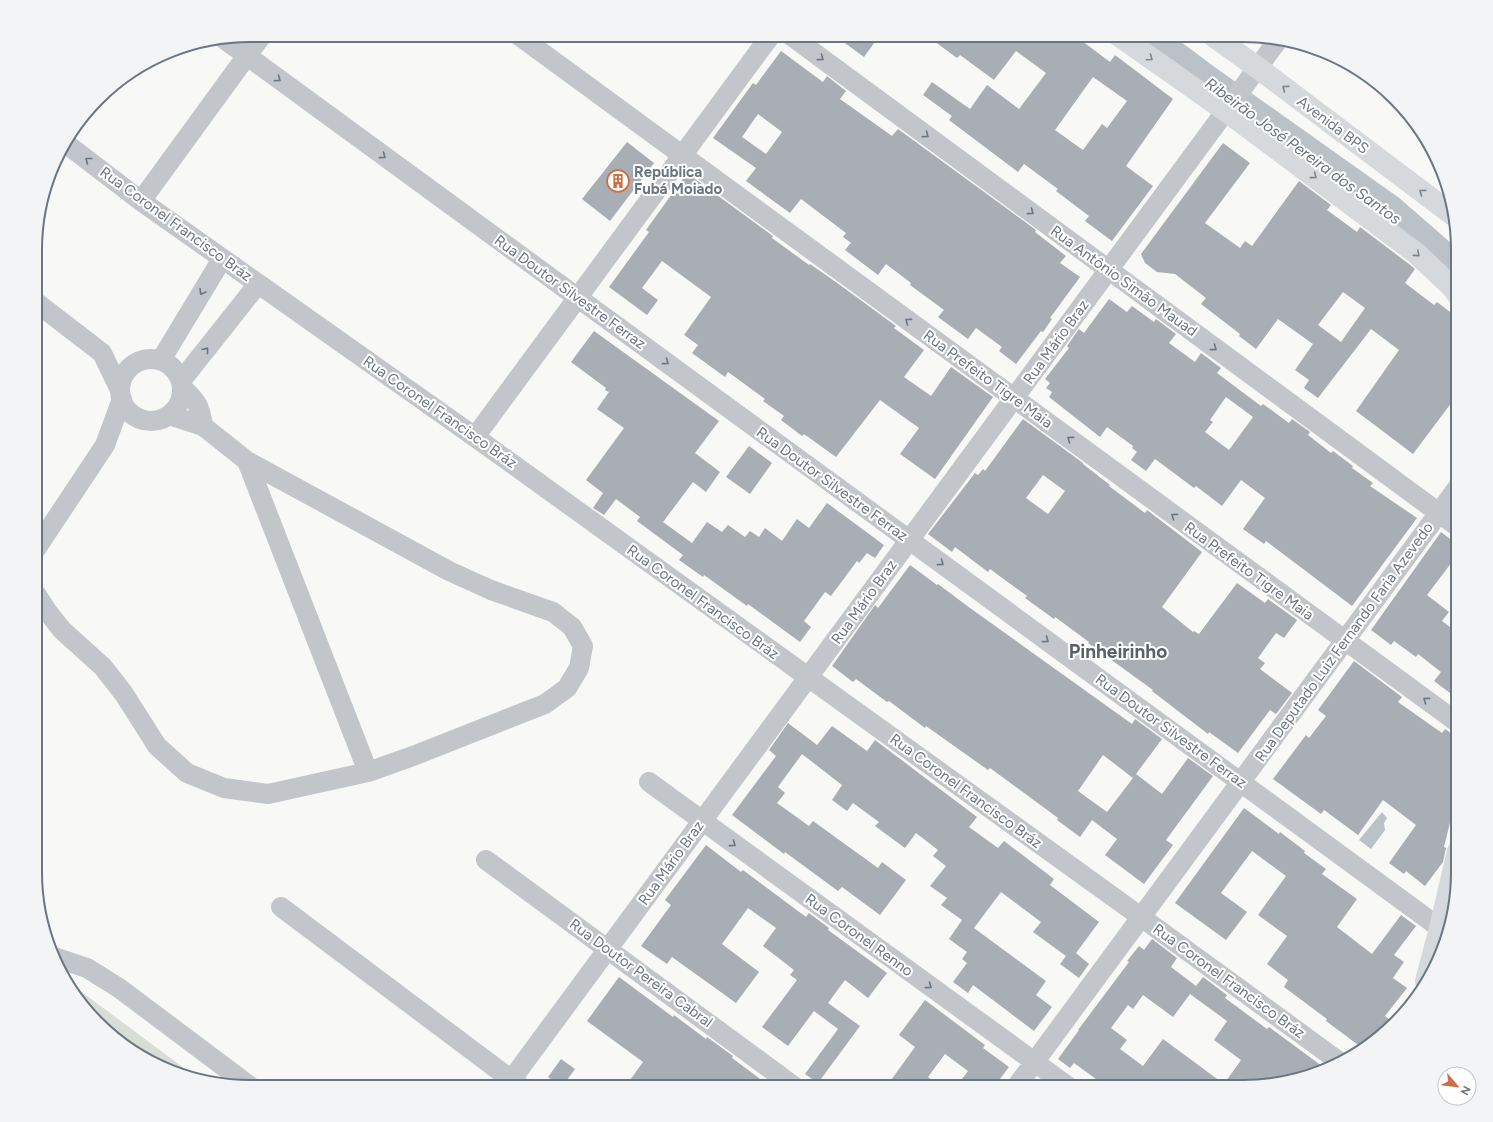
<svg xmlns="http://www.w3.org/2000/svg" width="1493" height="1122" viewBox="0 0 1493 1122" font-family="Figtree,sans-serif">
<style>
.green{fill:#d8ddd6}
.water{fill:#bbc2c7}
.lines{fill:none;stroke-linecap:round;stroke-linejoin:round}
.river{stroke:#bbc2c7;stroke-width:33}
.building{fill:#a8aeb4;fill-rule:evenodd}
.minor{stroke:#c2c5c9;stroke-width:20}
.major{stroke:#d5d9dc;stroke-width:22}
.oneway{stroke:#6b7683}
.oneway2{stroke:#7b8590}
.labels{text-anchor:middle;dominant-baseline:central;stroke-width:4;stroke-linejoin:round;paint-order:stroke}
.street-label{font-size:15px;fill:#6b7683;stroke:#fff}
.poi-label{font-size:15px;font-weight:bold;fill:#6b7683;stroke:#fff;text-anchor:start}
.water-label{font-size:16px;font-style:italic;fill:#67767f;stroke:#fff}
.district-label{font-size:19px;font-weight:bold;fill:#586069;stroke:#fff}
.rim{fill:none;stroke:#6b7683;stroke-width:2}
</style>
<rect width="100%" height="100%" fill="#f8f8f6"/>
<path class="green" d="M72,986L75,987L196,1077L168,1071L108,1034Z"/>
<path class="water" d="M1382,812L1387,818L1384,823L1385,830L1371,849L1359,840Z"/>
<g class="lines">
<path class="river" d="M1144,35L1203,79L1389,211L1458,271"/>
</g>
<path class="building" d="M834,35H880L864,57Z
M926,35H1074L1110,62L1115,55L1173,99L1126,166L1153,186L1112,241L1085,221L1089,216L1056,191L1058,189L1024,164L1018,172L949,120L952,116L923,95L932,82L970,109L987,85L1019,109L1046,73L1016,51L994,80L960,55L957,58ZM1093,77L1127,101L1107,128L1102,124L1083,150L1055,130Z
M781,51L823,82L827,76L846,91L840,99L892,136L898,129L1036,230L1035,232L1066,256L1060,263L1080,277L1050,318L1052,319L1043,332L1041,331L1016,364L999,351L1002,347L976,328L968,339L938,317L944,310L910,285L911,283L886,264L878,275L845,250L851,243L843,237L846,233L801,199L790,213L746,181L756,168L713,138L753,83L756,85ZM758,114L782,132L766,154L742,137Z
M627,142L654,163L610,221L582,199Z
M1223,143L1250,163L1205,223L1240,248L1245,241L1252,246L1299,181L1331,205L1327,210L1357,232L1360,227L1409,264L1415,269L1405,283L1434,305L1437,302L1458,318V394L1413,454L1356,411L1399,350L1371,329L1318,398L1304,388L1309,380L1295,370L1313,344L1278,319L1256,349L1239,336L1240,334L1201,304L1206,298L1175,274L1157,272L1145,263L1141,254ZM1343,292L1365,308L1341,342L1318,325Z
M687,173L773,236L772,238L809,265L810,264L840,285L896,326L894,328L924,350L904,377L931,396L951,367L993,397L935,479L900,454L919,428L880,400L836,457L804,434L802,436L781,420L784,416L763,401L765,399L728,372L725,377L692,353L698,345L684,335L711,297L662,261L642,288L658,300L647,315L609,287L649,232L646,230Z
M1109,299L1127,312L1132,306L1154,322L1156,319L1176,334L1169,343L1195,362L1201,353L1221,368L1217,373L1261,406L1263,404L1289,423L1292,419L1310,432L1308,435L1331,453L1333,451L1353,466L1352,468L1373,483L1370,486L1417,518L1352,606L1266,541L1264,544L1243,529L1265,498L1241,480L1222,506L1196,486L1194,488L1155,459L1146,471L1131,460L1137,452L1132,448L1133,446L1107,427L1100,437L1049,397L1052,392L1046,388L1050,383L1045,379L1069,348L1067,346L1079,329L1084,333ZM1226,397L1253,417L1229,450L1205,432L1213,422L1210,420Z
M594,331L719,421L695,453L720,472L706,492L693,482L663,522L692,543L707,522L722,532L728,525L745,537L750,531L759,537L765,528L782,541L797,519L809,528L827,503L884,545L875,558L867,553L859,563L857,561L831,596L825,592L804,621L811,627L800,642L748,604L747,606L704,575L703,577L679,560L683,555L637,521L640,517L616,499L604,515L593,508L603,493L586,480L624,428L597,409L609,392L605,390L606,388L571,362Z
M1023,419L1083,463V464L1110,485L1109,486L1145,513L1147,510L1202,552L1162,607L1193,632L1194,631L1199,634L1237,583L1265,603L1268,599L1297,620L1284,638L1276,633L1258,658L1265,663L1260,669L1292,693L1276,714L1270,710L1238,753L1209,732L1208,734L1152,691L1153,690L1088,643L1089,642L1055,617L1054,619L1025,598L1027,596L990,569L988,572L955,547L952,552L928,534L975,473L978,475L983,469L985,471ZM1043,475L1065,491L1048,514L1026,498Z
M749,446L772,463L750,494L726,477Z
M1441,532L1458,545V554L1427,595L1449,612L1442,621L1458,633V699L1434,681L1441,672L1418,654L1416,657L1394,641L1391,645L1371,630Z
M910,565L937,585L938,584L970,608L1132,724L1135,719L1162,739L1136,774L1162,794L1188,758L1213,776L1166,840L1173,845L1144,884L1105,855L1117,839L1092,820L1080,837L1057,820L1058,818L990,768L988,770L926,726L925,728L889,701L887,702L856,679L853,682L832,666L875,605L878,608ZM1103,755L1133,778L1107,812L1078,791Z
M1354,661L1402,697L1398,702L1442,733L1445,729L1458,738V771L1451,780L1458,785V790L1444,847L1446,848L1443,862L1425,886L1406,871L1404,874L1389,863L1416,825L1383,800L1358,835L1324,810L1321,814L1273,779L1306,735L1309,738L1326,716L1318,710Z
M788,723L817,745L832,726L867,751L875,740L977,817L969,827L998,848L1004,841L1054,879L1050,885L1099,922L1076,953L1089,964L1079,978L1060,964L1066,956L1033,932L1041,922L1001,892L974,928L1046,981L1036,995L1052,1007L1034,1031L973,985L968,993L953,982L967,963L962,959L967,952L949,939L962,920L941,905L947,898L930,886L946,866L933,856L938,850L916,833L905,848L875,826L879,822L853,803L847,811L832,800L842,785L802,754L778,787L785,793L777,803L809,826L813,821L878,868L882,862L906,880L880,915L842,887L838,891L785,852L784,854L732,815L776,756L769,750Z
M1244,808L1279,834L1280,832L1305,851L1304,853L1326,869L1322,874L1357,899L1337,927L1372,954L1401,915L1416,926L1394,955L1404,962L1393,978L1407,988L1385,1016L1393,1022L1361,1047L1326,1021L1327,1019L1284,987L1288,980L1267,964L1287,936L1258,915L1286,876L1252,851L1221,893L1247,912L1226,940L1175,903Z
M706,845L741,872L743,870L806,917L809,913L829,928L828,930L887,973L868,998L845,980L828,1003L860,1026L818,1083L805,1074L838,1029L814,1011L788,1046L762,1027L797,980L790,975L794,970L763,946L776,928L748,908L722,944L759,972L736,1003L672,957L667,964L641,946L671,905L665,900Z
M1152,939L1177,958L1171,967L1196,986L1173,1017L1143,995L1133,1009L1128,1005L1111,1028L1127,1040L1120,1049L1143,1066L1163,1039L1224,1084L1241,1060L1214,1040L1227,1021L1190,994L1203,977L1227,995L1225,998L1267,1029L1269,1027L1326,1069L1285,1083L1244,1087H1107L1074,1063L1070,1068L1058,1059L1079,1030H1078L1129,962L1127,961L1139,946L1144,950Z
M619,977L673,1017L674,1015L706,1039L707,1037L733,1056L732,1058L771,1087H625L643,1062L587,1021Z
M925,1000L985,1045L983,1048L1009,1067L994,1087H956L968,1071L945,1054L928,1077L941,1087H886L915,1047L899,1035Z
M561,1059L575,1069L562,1087L548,1077Z"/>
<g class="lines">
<path class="minor" d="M518,35L1458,723
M790,35L1458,527
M224,39L1440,928
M64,142L141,201L475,437L1141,917L1341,1063
M141,201L262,35
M37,303L102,353L120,390
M120 390a31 31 0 1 1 62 0a31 31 0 1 1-62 0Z
M161,360L222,259
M181,381L258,284
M183,388C197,402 200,405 203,426
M475,437L771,35
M247,461L368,772
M36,549L105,445L122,399
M36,594L47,611L62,630L103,667L124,694L157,746L187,773L224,788L268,794L368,772L413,756L545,704L567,688L579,668L583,646L572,627L553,612L491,590L449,571L247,461L203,426L169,415
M649,782L1069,1087
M486,860L795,1087
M281,907L521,1087
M54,957L87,968L119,988L251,1087
M506,1087L1278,40
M1016,1087L1458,487"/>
<path class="major" d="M1118,35L1226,111L1416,253L1453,288L1458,295
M1212,35L1258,68L1453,215
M1426,981L1440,928L1458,851"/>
</g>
<defs><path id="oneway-chevron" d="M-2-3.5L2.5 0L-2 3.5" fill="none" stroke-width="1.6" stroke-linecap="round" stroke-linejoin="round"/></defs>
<g class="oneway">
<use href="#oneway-chevron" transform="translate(821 58) rotate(36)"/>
<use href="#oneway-chevron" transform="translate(278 79) rotate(36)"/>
<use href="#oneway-chevron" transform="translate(926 135) rotate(36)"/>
<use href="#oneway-chevron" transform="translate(383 156) rotate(36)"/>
<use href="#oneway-chevron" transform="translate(88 160) rotate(-142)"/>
<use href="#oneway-chevron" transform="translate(1031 212) rotate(36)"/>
<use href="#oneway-chevron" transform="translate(202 292) rotate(121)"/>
<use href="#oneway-chevron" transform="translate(908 321) rotate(-144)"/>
<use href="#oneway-chevron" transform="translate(1214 348) rotate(36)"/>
<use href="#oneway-chevron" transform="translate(206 350) rotate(-52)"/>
<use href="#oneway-chevron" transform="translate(666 362) rotate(36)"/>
<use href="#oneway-chevron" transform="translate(1070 439) rotate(-144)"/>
<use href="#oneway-chevron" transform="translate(1174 516) rotate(-144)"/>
<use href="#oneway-chevron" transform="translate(941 563) rotate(36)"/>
<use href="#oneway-chevron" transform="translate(1046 640) rotate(36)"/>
<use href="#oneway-chevron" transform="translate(1426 700) rotate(-144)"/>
<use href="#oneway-chevron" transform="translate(733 844) rotate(36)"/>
<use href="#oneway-chevron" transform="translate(929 986) rotate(36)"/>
</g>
<g class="oneway2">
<use href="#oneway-chevron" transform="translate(1150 58) rotate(35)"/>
<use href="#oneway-chevron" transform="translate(1285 88) rotate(-143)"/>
<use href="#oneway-chevron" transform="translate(1314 176) rotate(37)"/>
<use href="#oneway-chevron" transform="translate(1422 192) rotate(-143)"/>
<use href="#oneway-chevron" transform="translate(1417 254) rotate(41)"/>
</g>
<defs>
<g id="building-ring" transform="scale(1.15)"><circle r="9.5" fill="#fff" stroke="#ce6e41" stroke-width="1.5"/><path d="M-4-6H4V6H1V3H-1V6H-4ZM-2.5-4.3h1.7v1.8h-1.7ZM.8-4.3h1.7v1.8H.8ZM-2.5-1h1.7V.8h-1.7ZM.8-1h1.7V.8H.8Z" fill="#ce6e41"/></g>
</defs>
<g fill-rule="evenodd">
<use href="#building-ring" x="618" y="181"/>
</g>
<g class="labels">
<g class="street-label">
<text transform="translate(1333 125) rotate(37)">Avenida BPS</text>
<text transform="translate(176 224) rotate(36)">Rua Coronel Francisco Bráz</text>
<text transform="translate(1124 281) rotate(36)">Rua Antônio Simão Mauad</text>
<text transform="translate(570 292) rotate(36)">Rua Doutor Silvestre Ferraz</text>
<text transform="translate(1056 342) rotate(-54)">Rua Mário Braz</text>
<text transform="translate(988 379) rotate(36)">Rua Prefeito Tigre Maia</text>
<text transform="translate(440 412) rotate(35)">Rua Coronel Francisco Bráz</text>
<text transform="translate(832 484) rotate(36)">Rua Doutor Silvestre Ferraz</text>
<text transform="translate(1249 571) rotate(36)">Rua Prefeito Tigre Maia</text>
<text transform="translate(703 602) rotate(36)">Rua Coronel Francisco Bráz</text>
<text transform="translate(864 602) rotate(-54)">Rua Mário Braz</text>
<text transform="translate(1344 642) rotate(-54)">Rua Deputado Luiz Fernando Faria Azevedo</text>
<text transform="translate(1171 731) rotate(36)">Rua Doutor Silvestre Ferraz</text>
<text transform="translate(966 791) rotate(36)">Rua Coronel Francisco Bráz</text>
<text transform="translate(671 863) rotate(-54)">Rua Mário Braz</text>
<text transform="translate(859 935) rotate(36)">Rua Coronel Renno</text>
<text transform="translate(641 973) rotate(36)">Rua Doutor Pereira Cabral</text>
<text transform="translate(1229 981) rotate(36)">Rua Coronel Francisco Bráz</text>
</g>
<g class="poi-label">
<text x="634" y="172">República<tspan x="634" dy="17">Fubá Moiado</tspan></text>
</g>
<g class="water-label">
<text transform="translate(1303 151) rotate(36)">Ribeirão José Pereira dos Santos</text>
</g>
<g class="district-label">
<text x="1118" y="651">Pinheirinho</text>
</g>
</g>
<path d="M0 0H1493V1122H0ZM250 42H1243A208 208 0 0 1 1451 250V872A208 208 0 0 1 1243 1080H250A208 208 0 0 1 42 872V250A208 208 0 0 1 250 42Z" fill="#f3f4f5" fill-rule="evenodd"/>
<path class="rim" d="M250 42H1243A208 208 0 0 1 1451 250V872A208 208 0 0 1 1243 1080H250A208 208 0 0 1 42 872V250A208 208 0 0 1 250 42Z"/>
<g transform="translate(1457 1086) rotate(118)"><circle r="19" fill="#ffffff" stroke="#c4c8cd"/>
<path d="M0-3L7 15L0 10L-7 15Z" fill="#ce6e41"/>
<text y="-6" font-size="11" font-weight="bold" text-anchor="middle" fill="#6b7683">N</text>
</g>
</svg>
